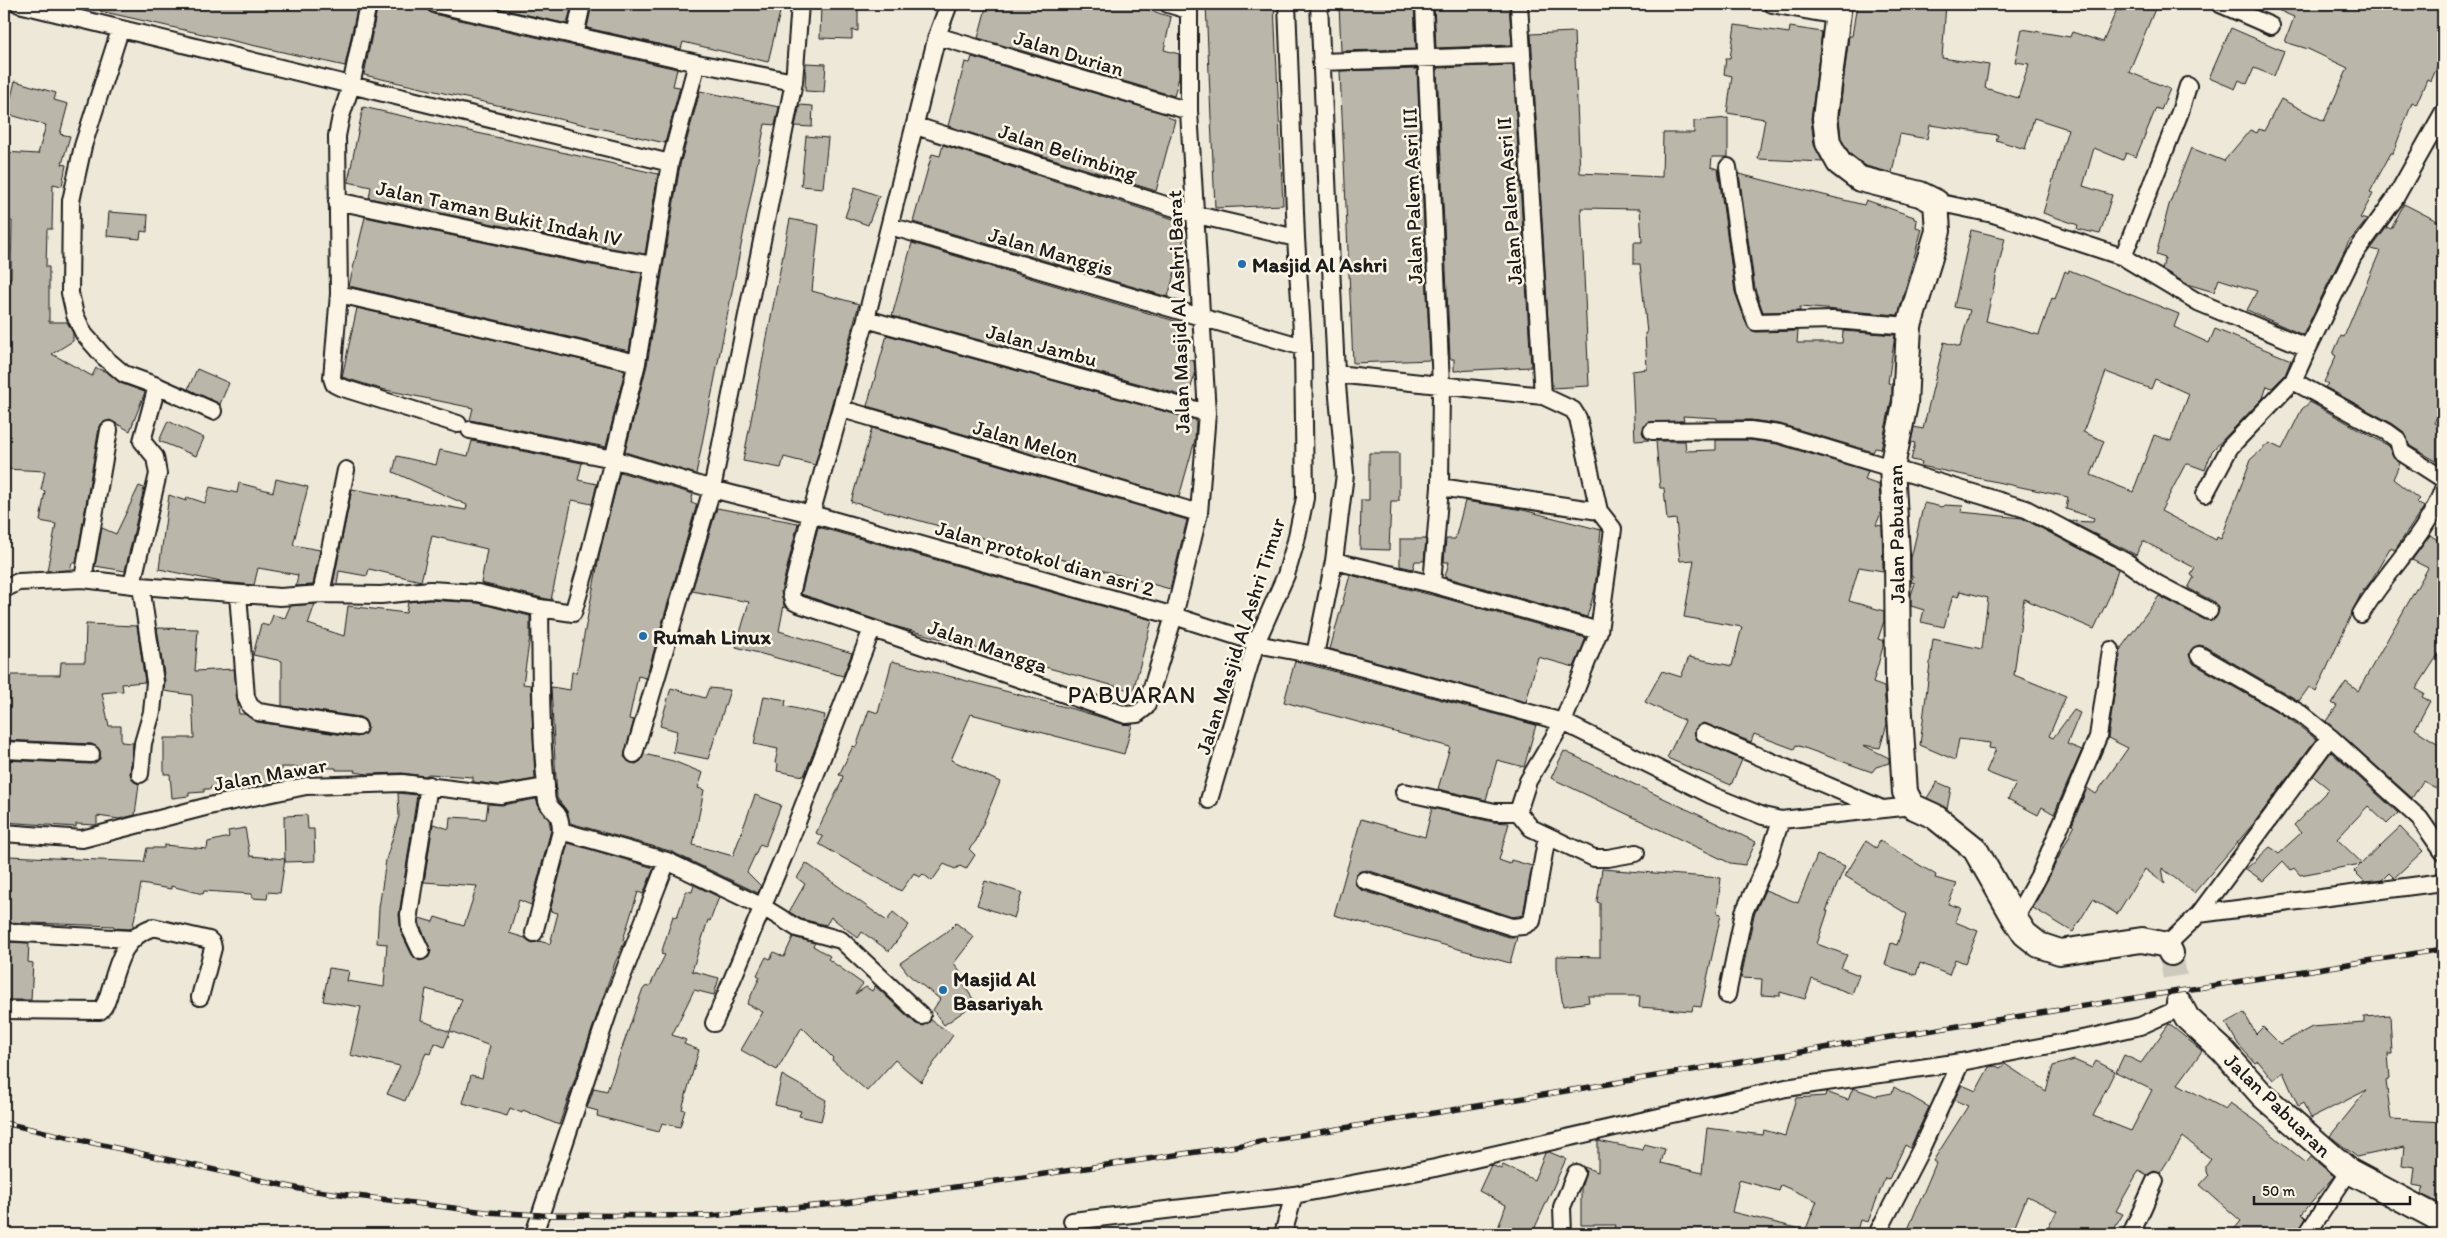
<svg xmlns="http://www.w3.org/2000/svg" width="2447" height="1238" viewBox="0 0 2447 1238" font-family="Itim,sans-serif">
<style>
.building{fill:#bab6aa;stroke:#1c1c1c;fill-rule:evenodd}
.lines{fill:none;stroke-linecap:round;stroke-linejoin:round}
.secondary-tunnel{stroke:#cec9bd;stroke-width:24;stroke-dasharray:24 12;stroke-linecap:butt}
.street-casing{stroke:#1c1c1c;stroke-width:20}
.secondary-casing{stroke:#1c1c1c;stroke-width:28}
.street{stroke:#fcf5e5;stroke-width:16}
.secondary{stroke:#fcf5e5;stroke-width:24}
.rail-casing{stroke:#1c1c1c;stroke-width:5.5}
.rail{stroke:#fcf5e5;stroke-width:4;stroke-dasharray:11;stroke-linecap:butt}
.poi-dot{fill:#1f6fb2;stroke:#fcf5e5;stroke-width:2}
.labels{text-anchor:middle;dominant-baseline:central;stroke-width:5;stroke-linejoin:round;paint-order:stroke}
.street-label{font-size:21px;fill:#1c1c1c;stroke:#fcf5e5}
.poi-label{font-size:21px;font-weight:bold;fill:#1c1c1c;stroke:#fcf5e5;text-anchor:start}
.quarter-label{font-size:24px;letter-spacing:1px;fill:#1c1c1c;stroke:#fcf5e5}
</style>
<rect width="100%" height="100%" fill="#eee8d9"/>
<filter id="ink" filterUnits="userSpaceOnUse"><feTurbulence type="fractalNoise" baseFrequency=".02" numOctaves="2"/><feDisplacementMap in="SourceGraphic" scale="10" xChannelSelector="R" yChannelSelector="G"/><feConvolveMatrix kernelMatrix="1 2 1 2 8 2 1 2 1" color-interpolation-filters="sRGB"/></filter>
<g filter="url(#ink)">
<path class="building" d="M100,4H358L345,66L100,11Z
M378,4H395L419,9L420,4H425L428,11L433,14L677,69L673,86L680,87L665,143L364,75Z
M479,4H572L567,24Z
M592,4H782L768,62L683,42L681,49L587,28Z
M821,4H858V31L852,30V39L820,38Z
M987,4H1131L1171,17L1164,50L1179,54V77L1174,96L978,38Z
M1206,4H1274L1283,205L1215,208Z
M1339,4H1414L1416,49L1341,51Z
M1434,4H1509L1512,45L1436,48Z
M1857,4H1946L1942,58L1989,65L1985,88L2018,98L2029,64L2015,62L2022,29L2070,37L2072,32L2103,42L2117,9L2121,11L2124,4H2157L2129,72L2170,89L2161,110L2156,108L2136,157L2126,153L2123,160L2094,148L2083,186L2112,195L2100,234L2077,229L2078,225L2043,213L2068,129L2034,118L2025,149L1996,140L1998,135L1930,125L1927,139L1900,134L1892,173L1866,166L1850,154L1841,139L1839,118L1849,36H1852Z
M2264,4H2443V53L2431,81L2427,79L2416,105L2412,103L2393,153H2391L2370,192L2373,194L2360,218L2367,220L2348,243L2303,335L2247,310L2257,291L2219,279L2214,292L2187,284L2162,269L2165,258L2156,255L2169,205L2191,148L2224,161L2250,130L2257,133L2259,129L2264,131L2281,99L2324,121L2348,68L2308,49L2285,42L2294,17Z
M1735,25L1789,33L1790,27L1822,32L1811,119L1814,145L1823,162L1758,159L1765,119L1727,113L1732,76L1724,74L1726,58H1730Z
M2231,28L2284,51L2274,76L2254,68L2247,84L2239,80L2235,89L2209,78Z
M1574,32L1580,173L1662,177L1663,133H1694V121L1728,118V157H1712L1711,167L1718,169L1735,292L1747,325L1751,330L1756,332L1798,331L1797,343H1842L1843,331L1895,335L1888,383L1892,384V397L1881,449L1875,448L1873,452L1780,424L1751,420H1717V418L1683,416L1684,421L1647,422L1642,432L1644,436L1649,440L1635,441L1632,371L1647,369L1645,333H1647L1640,264H1634V242H1642L1640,209L1581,208L1589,386L1552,388L1531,34Z
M972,57L1169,115L1168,117L1175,120L1156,191L948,126L965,62L970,63Z
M806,63L826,64L824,92L805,91Z
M1513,65L1531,367L1454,371V359H1450L1437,68Z
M1417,69L1430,360L1353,363L1340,71Z
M15,81L56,93L54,100L68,104L60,134L70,136L62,164L66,165L62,186L53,184L52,229H47L46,267H49V322H67L73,333V341L52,354L92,376L96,368L107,372L120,383L145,392L130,431L110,420L102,423L99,428L76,563H72L70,570L47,571L56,524L40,521L45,491L41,490L45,471L5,469L9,414L4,413V278H11L12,221L4,220V152L38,154L46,125L7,114Z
M700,91L779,107L775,125L765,124L696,474L625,452L647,365L680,165Z
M800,105L813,106L812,127L795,126Z
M363,107L658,174L645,254L589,244L369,198L371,187L348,182Z
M806,136L828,138L823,188L801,186Z
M943,145L1186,223V230L1168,297L913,222L932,154L940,156Z
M1739,174L1864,205L1866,200L1914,217V219L1917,220L1916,227L1922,229L1898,315L1800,307V311L1763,312L1755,289Z
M855,187L879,196L868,225L845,217Z
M2404,204L2443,224V404L2434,423L2443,428V465L2410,446L2404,432L2393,424L2325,387L2328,384L2324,382L2336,356L2333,354L2341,336L2344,337L2380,251L2371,249L2387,227L2391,229Z
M109,212L148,215L147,232L141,231L140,239L107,236Z
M365,217L585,264L642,273L629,351L349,286Z
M790,219L819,225L812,291L859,304L815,465L784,457L781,468L743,461Z
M1971,230L2005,238L1986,321L2039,335L2052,298L2055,299L2065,271L2068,273L2069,270L2179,314L2174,327L2209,343L2215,329L2291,360L2285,375L2272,388L2267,386L2263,398L2212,451L2205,470L2186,463L2161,511L2216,540L2217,537L2221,539L2251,459L2269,443L2282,449L2302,409L2310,402L2389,446L2392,455L2400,463L2393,479L2419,499L2416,502L2424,507L2395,550L2390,548L2371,581L2365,589H2363L2316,692L2309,687L2299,701L2204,646L2199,645L2191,650L2189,655L2194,664L2288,718L2316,739L2254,823L2194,893L2162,868L2165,884L2145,869L2117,914L2093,899L2073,932L2033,908L2074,827L2072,825L2087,788L2096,794L2128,748L2108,738L2121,648L2159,596L2205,620L2215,619L2219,610L2214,602L2188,588L2194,577L2191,575L2195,568L2143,541L2136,555L2069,521L2093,522L2094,518L2066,509L2068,497L1921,466L1922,462L1911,460L1915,443L1911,442L1914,427L1923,429L1944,342L1960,347L1970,310L1954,307ZM2106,372L2151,389L2155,379L2189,394L2171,441L2154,435L2133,492L2091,475L2104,441L2083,432Z
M912,243L1185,324L1180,345L1183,358L1194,361L1195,374L1188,397L892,316Z
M357,308L625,370L606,447L470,420L473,408L381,389L342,377Z
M887,335L1196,420L1195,440L1179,497L867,406Z
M197,369L229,383L220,404L188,389Z
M168,421L204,438L196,456L159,441Z
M872,428L1187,520L1170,589L851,502Z
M1716,440H1749L1777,444L1868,471L1865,480L1879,485L1881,513L1876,525L1882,526L1883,571L1859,567L1849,601L1884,611V621L1878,639L1884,641V643L1873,683L1884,687L1887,724L1880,748L1863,745L1889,758V763L1876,767L1872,772L1796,745L1794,749L1754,734L1751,742L1703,723L1695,729L1696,739L1742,760L1731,785L1667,758L1685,721L1645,702L1662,671L1681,677L1689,657L1732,666L1742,627L1684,617L1694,560L1680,561L1676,519L1667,520L1664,488H1660L1656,441H1685L1686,451L1716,450Z
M472,441L582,463L578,480L597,484L592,504L572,500L551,600L481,583L487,549L432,536L421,581L369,569L367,576L339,571L337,584H333L352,489L466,510L467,505L393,472L397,456L436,465L440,450L468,456Z
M1369,453H1399V501H1391L1389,550L1360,549L1361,500H1369Z
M620,472L693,494L691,503L697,504L646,678L638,676L629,719L634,720L624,757L631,763L636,764L641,761L644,754L673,761L703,773L698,788L704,790L693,845L733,856L755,795L781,805L765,846L760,844L747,872L761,886L758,893L670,851L570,823L567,811L557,798L551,687L570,690L572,672H577L601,547Z
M276,479L308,487L293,545L320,550L313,585L296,586L298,575L258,568L254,585L221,582L159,569L169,495L186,501L187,497L205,503L210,487L237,493L239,483L273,492Z
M139,486L144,488L125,571L95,566L102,528L116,534Z
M1465,501L1523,510L1601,530L1595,589L1587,617L1445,577L1449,562H1444L1446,539H1455Z
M1924,503L1942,507L1944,505L1963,506L1961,512L2022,518L2118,569L2110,595L2094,629L2024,599L2014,675L2066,696L2049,736L2053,738L2074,710L2080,713L2067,744L2082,750L2054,814L2042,807L2038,815L2008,799L2016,784L1986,772L1996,749L1989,748L1990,743L1959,739L1955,760L1920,745L1933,639L1982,649L1988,598L1960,591L1958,597L1953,595L1944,627L1921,622L1924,610L1911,606V595L1915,583L1911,582L1913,576L1911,575V558Z
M717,508L798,523L781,592L784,605L779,631L852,653L843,676L736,647L749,602L692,591Z
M818,527L1152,620L1133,691L894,626L801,594Z
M2430,535L2442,543L2443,540V647L2416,689L2424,693L2422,697L2430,701L2415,729L2443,747V792L2423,781L2412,798L2326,721L2337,706L2332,703L2346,682L2358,691L2428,568L2412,560Z
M1400,539H1426L1424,561H1415L1413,569L1400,566Z
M1350,575L1440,597L1586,638L1574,667L1538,657L1526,702L1330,649Z
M430,600L478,603L530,616V636L523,684L531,685L535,779L500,785L473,782V777L429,774L425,776L402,773L368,774L354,772L355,770H336V768L282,767V781L253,787H211V789H204V792L189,793V796L172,798L170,774H164V738H194L192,695L164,691L165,681L157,628L198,629L195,671L234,669L239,714H245L257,722L357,737L365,734L368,728L365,720L360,717L282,706V661L253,655L261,624L269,626L273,615L285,618L290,606L315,604L308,624L344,636L348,606L406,613L408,602Z
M86,624L137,626L145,682L122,684L123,691L102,693L109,726H121V742L133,743L130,774L134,782L139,784L135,815L119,819L97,816V825L76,824V827L4,822V760L91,764L100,759V750L92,744L4,740V675H60L61,662H85Z
M892,661L1080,711L1123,724L1132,725L1124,754L971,714L951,760L1000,782L976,841L969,849L975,855L966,869L960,866L955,869L944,864L932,881L923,874L920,877L914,873L901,891L819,844L823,837L816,833L841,783L843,776L839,775L853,746L856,747L869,710L878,713Z
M1295,661L1536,725L1524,767L1497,760L1486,800L1438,789L1450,747L1284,702Z
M671,688L705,698L709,688L730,690L708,759L673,752L677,731L660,726Z
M764,696L786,700L785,706L825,715L821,733L804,776L777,771L778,764L775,763L778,749L754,744Z
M1564,751L1756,842L1745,865L1730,863L1551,778Z
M2331,752L2398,813L2387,824L2368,806L2337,839L2362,863L2400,827L2423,851L2394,878L2389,873L2382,880L2365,882L2354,871L2361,864L2300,875L2294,868L2291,870L2283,861L2263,881L2246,869L2270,847L2279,853L2301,833L2294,825L2329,789L2313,776Z
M1937,782L1951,788L1947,809L1927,798Z
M398,793L417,795L399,915L401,932L412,955L420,961L429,957L431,951L420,925L419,918L433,922L435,917L464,926L477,886L424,882L433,824L449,829L450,817L486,819L488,804L502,805L536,799L540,810L549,820L551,830L531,905L519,900L509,933L525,938L532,943L539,941L550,944L558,913L550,911L568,843L654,868L643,894L638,892L623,940L625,941L615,963L559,1125L523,1110L522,1113L510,1108L507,1116L463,1103L471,1075L482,1078L490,1046L450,1031L462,999L426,989L421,1020L450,1032L444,1047L435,1043L431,1054L426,1053L405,1101L387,1094L400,1066L350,1055L361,1007L323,1001L329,968L349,971L347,981L384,987L387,944L377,943L379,908L386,860L399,816Z
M1432,808L1493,822L1509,823L1499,860L1510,864L1511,860L1532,866L1523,915L1513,917L1367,870L1357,873L1354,883L1361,890L1509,937H1517L1510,963L1334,915L1361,819L1425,837Z
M307,815L308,829H314L315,861L285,862L284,816Z
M245,828L250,856L285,859L280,893L268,892L267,899L252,898V894L204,891L203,894L171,886V889L141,884L133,926L130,929L114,928V926L4,922V864L8,865L9,856L144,862L147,848H164V845L207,849L208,842L229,837L228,831Z
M1866,841L1876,848L1880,841L1936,875L1935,878L1957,884L1948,904L1961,908L1955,922L1978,931L1965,963L1955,959L1949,975L1920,963L1916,975L1885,965L1891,943L1897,945L1907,914L1845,876Z
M1817,855L1845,866L1826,911H1828L1817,944L1847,955L1841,968L1859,975L1852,994L1812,979L1805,999L1780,992V996L1761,995L1762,979L1741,978L1754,915L1765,890L1798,903Z
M806,863L887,921L893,912L909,925L889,951L862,932L858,938L831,917L826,925L801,919L789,912L805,884L797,878Z
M1602,869L1721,878L1717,913L1721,914L1701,1007L1693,1006L1692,1011L1639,1007L1640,996H1588L1589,1002L1563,1006L1557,968V956L1600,957V903L1597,902Z
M985,881L1022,893L1014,918L977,905Z
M694,885L719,897L710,921L708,920L692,971L719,978L714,995L694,990L672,1035L686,1040L684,1044L699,1050L682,1109L685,1110L680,1127L662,1123L659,1132L597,1116L598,1111L587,1108L594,1088L607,1091L642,991L645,987L650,986L665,955L661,954L673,916L677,917L686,891L692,892Z
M956,923L974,937L954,963L964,978L960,980L976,1003L944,1025L933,1010L940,999L910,976L900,963L949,930Z
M793,937L815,943L813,946L830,956L828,959L863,984L855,994L866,987L872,991L875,986L916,1024L924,1026L931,1020L953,1035L921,1082L895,1060L867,1091L832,1060L833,1058L802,1027L777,1070L741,1050L763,1012L747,1004L760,977L757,975L766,957L770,959L774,952L784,957Z
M4,942L29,943L28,962L33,963L31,1000H4Z
M2244,1013L2256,1034L2263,1027L2280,1044L2312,1027L2364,1023V1017L2390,1015L2392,1054H2388L2390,1079L2386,1081L2391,1119L2443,1122V1205L2421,1194L2424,1187L2412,1185L2414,1167L2402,1165L2404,1147L2357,1157L2330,1136L2367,1090L2311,1118L2303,1103L2298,1106L2283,1072L2273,1080L2258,1061L2255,1063L2238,1044L2226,1023Z
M2169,1024L2202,1051L2178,1084L2225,1109L2230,1103L2256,1121L2306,1163L2311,1157L2334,1176L2302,1214L2306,1218L2297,1234H2230L2241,1221L2200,1185L2209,1175L2206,1172V1166L2211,1159L2183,1137L2160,1173L2154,1171L2147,1175L2139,1170L2116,1211L2123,1214L2111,1234H2045L2057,1211L2027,1196L2012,1234H1906L1936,1163L1933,1161L1968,1106L1954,1100L1962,1085L1976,1091L1989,1067L1996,1066L2000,1068L2005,1064L2046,1091L2053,1066L2074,1060L2092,1068L2096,1061L2115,1071L2093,1116L2131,1131L2152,1090L2116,1072L2124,1055L2141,1063Z
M782,1075L826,1100L821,1121L799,1116L801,1111L775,1105Z
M1894,1087L1929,1107L1910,1148L1905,1145L1889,1179L1885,1178L1868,1222L1860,1220L1856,1234H1804L1817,1201L1781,1185L1779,1191L1739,1180L1732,1212L1797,1228L1796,1234H1613L1616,1225H1581V1188L1586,1172L1584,1167L1598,1172V1141L1643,1150L1644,1144L1665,1149L1661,1163L1702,1173L1707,1128L1763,1135L1764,1130L1785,1136L1796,1098L1825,1096L1826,1092L1848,1100L1853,1088L1876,1096L1892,1093Z
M1549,1152L1566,1159L1532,1234H1496L1506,1205L1479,1191L1491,1165L1501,1169L1503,1165L1534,1180L1545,1153Z"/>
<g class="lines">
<path class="secondary-tunnel" d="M2171,953L2179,1003"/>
<g class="street-casing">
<path id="street" d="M19,4L670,163
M368,4L351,86L341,116L337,136L339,294L332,378L334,384L340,387L458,424
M435,4L697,63L794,82
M949,4L937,36L866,319L811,514L791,594L793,601L799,604L1126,715L1137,714L1146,707L1174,616L1199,513L1207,413L1189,111V4
M1168,4L1188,10
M1424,4L1441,386L1440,487L1432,584
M1519,4L1543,396
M1772,4L1838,16
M2220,4L2271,26
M120,30L83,146L71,201L70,293L75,315L84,334L104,357L124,374L157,386L213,411
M575,36L582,4
M937,36L1189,111
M1321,62L1521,55
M916,126L1197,215L1296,238
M1728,167L1745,291L1756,322L1833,320L1909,326
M337,201L587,254L653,265
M1936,202L1993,214L2123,257L2198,302L2308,348L2353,256L2394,200L2443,113
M890,226L1303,347
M2123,257L2180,112L2188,86
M339,294L637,363
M866,319L1207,413
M1336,374L1543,396L1573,410L1578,418L1599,511L1613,529L1599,631L1563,722L1528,781L1518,812
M2293,381L2387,432L2398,440L2401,452L2443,479
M842,409L1199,513
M470,430L613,459L712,489L811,514L1174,616L1267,646L1315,655L1563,722L1711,795L1763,816L1781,820L1912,806
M1652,431L1750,430L1779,434L2026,509L2128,563L2156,583L2209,611
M1440,487L1599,511
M2205,494L2230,447L2293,381L2308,348
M1334,561L1432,584L1599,631
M83,579L109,430
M132,584L158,474L155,457L142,441L157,386
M4,589L18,582L83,579L141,586L280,597L321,594L381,595L430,590L478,593L540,608C541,667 540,726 546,786C546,790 546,797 547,801C553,816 560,807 561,831L534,933
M238,594L246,697L250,706L258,712L358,727
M321,594L346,470
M540,608L573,613L585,572L637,363L670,163L697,63
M2361,614C2386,571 2427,535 2443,489
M1315,655L1334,561L1345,474L1336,374L1319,4
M2199,655L2301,714L2330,737L2420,819L2443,852
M1704,733L1880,808
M4,750L91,754
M634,754L712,489L794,82L800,4
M140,774L143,743L152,712L155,682L141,586
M1404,792L1495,812H1518
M1209,800L1256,643L1286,575L1296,541L1305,498L1303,347L1296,238L1287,4
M1518,812L1531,828L1594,858H1608L1636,853
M561,831L667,861L763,907L797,928L841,940L922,1016
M4,833L82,839L209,806L306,786L402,783L500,795L546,787
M1364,880L1512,927L1523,926L1532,921L1547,836
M2199,914L2443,882
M2015,919L2041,872L2098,737L2111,650
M4,932L131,939
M2167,945L2199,914L2330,737
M421,951L410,928L409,914L429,785
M1727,995L1744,912L1768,860L1781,820
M4,1010L100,1011C106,1005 108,998 110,990C118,962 123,938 153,927L209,940L212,943L213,948L200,997
M714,1023L785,853L872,629
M1072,1221L1294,1195L1435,1168L1786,1088L1961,1062L2097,1036L2140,1026L2180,1008
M534,1234L608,1013L667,861
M1283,1234L1294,1195
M1563,1234L1562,1207L1576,1173
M1877,1234L1920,1151L1961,1062
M2131,1234L2155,1181
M2307,1234L2349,1171"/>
</g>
<g class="secondary-casing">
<path id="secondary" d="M1839,4L1825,118L1828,143L1839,163L1860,179L1920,194L1936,202L1938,231L1909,326L1905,404L1892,467L1897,553L1898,683L1905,792L1912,806L1934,816L1975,849L2015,919L2025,934L2039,945L2060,952L2142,940L2167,945L2171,953
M2179,1003L2187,1018L2223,1051L2263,1096L2349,1171L2443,1221"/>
</g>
<use href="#street" class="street"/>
<use href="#secondary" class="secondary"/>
<g class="rail-casing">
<path id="rail" d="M4,1123L300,1189L486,1212L541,1215L710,1216L845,1203L1224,1148L1908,1034L2443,949"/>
</g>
<use href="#rail" class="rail"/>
</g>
</g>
<g class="poi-dot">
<circle cx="1242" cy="264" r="5"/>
<circle cx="643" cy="636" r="5"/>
<circle cx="943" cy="990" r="5"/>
</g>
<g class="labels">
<g class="street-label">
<text transform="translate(1069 53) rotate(17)">Jalan Durian</text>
<text transform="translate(1068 152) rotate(18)">Jalan Belimbing</text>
<text transform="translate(1412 196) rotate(-92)">Jalan Palem Asri III</text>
<text transform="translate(1509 201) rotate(-94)">Jalan Palem Asri II</text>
<text transform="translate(499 213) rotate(12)">Jalan Taman Bukit Indah IV</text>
<text transform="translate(1051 251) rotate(16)">Jalan Manggis</text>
<text transform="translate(1178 312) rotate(-92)">Jalan Masjid Al Ashri Barat</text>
<text transform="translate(1042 345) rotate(15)">Jalan Jambu</text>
<text transform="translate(1026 441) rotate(16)">Jalan Melon</text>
<text transform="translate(1896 534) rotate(-91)">Jalan Pabuaran</text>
<text transform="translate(1045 558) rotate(16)">Jalan protokol dian asri 2</text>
<text transform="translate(1240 636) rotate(-72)">Jalan Masjid Al Ashri Timur</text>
<text transform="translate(988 646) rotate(19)">Jalan Mangga</text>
<text transform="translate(270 774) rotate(-10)">Jalan Mawar</text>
<text transform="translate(2278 1105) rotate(44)">Jalan Pabuaran</text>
</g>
<g class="poi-label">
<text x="1252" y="264">Masjid Al Ashri</text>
<text x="653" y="636">Rumah Linux</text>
<text x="953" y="978">Masjid Al<tspan x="953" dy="24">Basariyah</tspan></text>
</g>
<g class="quarter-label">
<text x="1132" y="694">PABUARAN</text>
</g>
</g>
<rect width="2447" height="1238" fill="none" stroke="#fcf5e5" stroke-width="20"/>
<rect x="10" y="10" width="2427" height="1218" fill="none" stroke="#1c1c1c" stroke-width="2" filter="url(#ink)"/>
<path d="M2254 1196v8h156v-8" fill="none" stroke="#1c1c1c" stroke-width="2.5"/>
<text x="2262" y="1196" font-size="15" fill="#1c1c1c" stroke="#fcf5e5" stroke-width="4" paint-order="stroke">50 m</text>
</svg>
